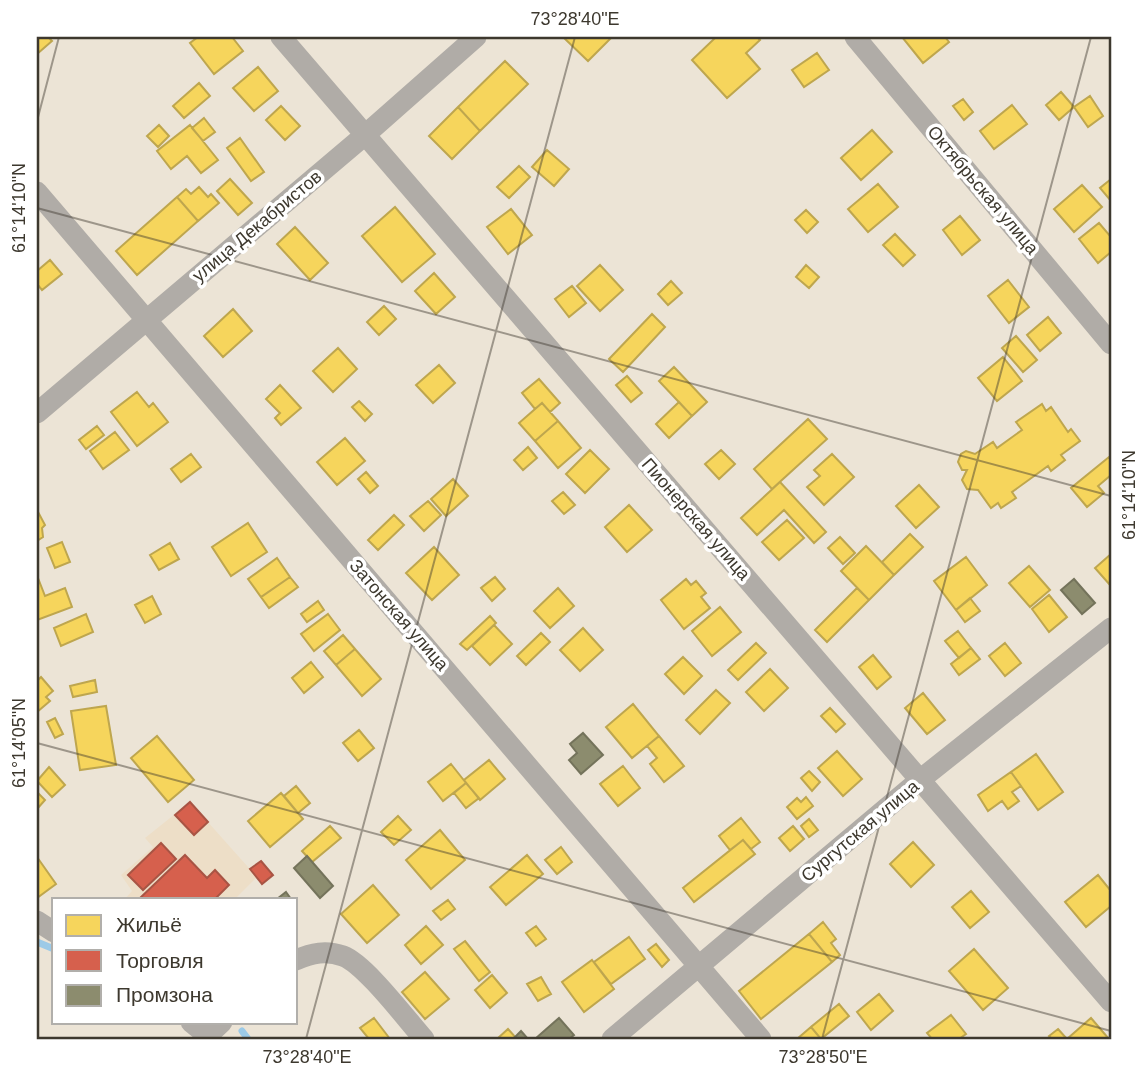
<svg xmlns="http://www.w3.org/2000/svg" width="1148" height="1076" viewBox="0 0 1148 1076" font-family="Arial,sans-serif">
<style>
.built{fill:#eddec7}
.homes{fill:#f6d55c;stroke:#bea64e;stroke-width:2}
.shops{fill:#d6604d;stroke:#a85444;stroke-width:2}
.industry{fill:#8c8c6e;stroke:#74735b;stroke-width:2}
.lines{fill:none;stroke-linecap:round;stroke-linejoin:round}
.stream{stroke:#9ccae7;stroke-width:7}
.minor{stroke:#b0aca7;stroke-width:21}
.ticks{fill:none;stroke:#3d382e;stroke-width:2;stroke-opacity:0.45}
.labels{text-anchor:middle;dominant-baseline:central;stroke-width:7;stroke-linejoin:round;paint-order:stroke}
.street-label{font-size:18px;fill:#3d382e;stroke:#fff}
.neatline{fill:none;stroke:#3d382e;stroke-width:2.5}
.ticks-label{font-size:18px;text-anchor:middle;fill:#3d382e}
</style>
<rect width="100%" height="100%" fill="#ece4d6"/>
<path class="built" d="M190,802L257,877L235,899H125L132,891L121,875L153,847L145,838Z"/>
<path class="homes" d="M37,37H48L52,41L37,54Z
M198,37H232L243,51L214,74L190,43Z
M563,37H612L588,61Z
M712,37H757L760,40L746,53L760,69L727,98L692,60L714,39Z
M902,37H945L949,42L923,63Z
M817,53L829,70L804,87L792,70Z
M505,61L528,84L480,131L458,107Z
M258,67L278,91L254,111L233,88Z
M199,83L210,96L184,118L173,106Z
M1061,92L1074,107L1059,120L1046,105Z
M1090,96L1103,116L1088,127L1074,107Z
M963,99L973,112L964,120L953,106Z
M1012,105L1027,124L994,149L980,131Z
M281,106L300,126L285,140L266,120Z
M458,107L480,131L452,159L429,136Z
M204,118L215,132L203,141L192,128Z
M159,125L169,136L158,147L147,136Z
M190,125L218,160L201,173L187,156L171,169L157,151Z
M872,130L892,152L861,180L841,158Z
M240,138L264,172L251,181L227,148Z
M547,150L569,169L554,186L532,167Z
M519,166L530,177L509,198L497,187Z
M230,179L252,203L238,215L217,191Z
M1111,179V201L1100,188Z
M878,184L898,207L868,232L848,209Z
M1082,185L1102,207L1074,232L1054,209Z
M199,187L208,197L211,194L219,203L198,221L177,197L186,189L191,194Z
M177,197L198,221L137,275L116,251Z
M395,207L435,254L402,282L362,236Z
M511,209L532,235L508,254L487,227Z
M806,210L818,222L807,233L795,220Z
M960,216L980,240L962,255L943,230Z
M1099,223L1111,237V252L1098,263L1079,239Z
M295,227L328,263L310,280L277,244Z
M895,234L915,255L903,266L883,245Z
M50,260L62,274L42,290L37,284V271Z
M600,265L623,290L600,311L577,286Z
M806,265L819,277L809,288L796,277Z
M434,273L455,297L436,314L415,291Z
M1008,280L1029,307L1009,323L988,296Z
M671,281L682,293L668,305L658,294Z
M572,286L586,303L569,317L555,299Z
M384,306L396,319L379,335L367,322Z
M233,309L252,331L223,357L204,336Z
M652,314L665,327L623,372L609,359Z
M1048,317L1061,333L1040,351L1027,335Z
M1016,336L1037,360L1023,372L1002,348Z
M338,348L357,369L333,392L313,371Z
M1003,357L1022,381L997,401L978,378Z
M439,365L455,383L433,403L416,385Z
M674,367L707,402L692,416L659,381Z
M627,376L642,393L631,402L616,385Z
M539,379L560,403L550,412L542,403L535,409L522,393Z
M280,385L301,408L281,425L275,418L280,413L266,399Z
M137,392L149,407L153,403L168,422L137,446L111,412Z
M359,401L372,414L365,421L352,407Z
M679,402L692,416L669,438L656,424Z
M542,403L558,421L535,441L519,423Z
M1042,404L1046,411L1051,407L1068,432L1071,429L1080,441L1061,455L1065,460L1051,471L1048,466L1012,492L1016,498L1001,508L998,503L991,508L978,490L967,489L962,480L967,470H962L958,462L961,454L966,451L975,454L993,442L997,448L1022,430L1016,422Z
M808,419L827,439L772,489L754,469Z
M558,421L581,448L558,468L535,441Z
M97,426L104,435L86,449L79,440Z
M115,432L129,450L103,469L90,451Z
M345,438L365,461L337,485L317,462Z
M528,447L537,458L523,470L514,460Z
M590,450L609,469L585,493L566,474Z
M721,450L735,464L719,479L705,464Z
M191,454L201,467L181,482L171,469Z
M832,454L854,477L824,505L807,487L820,476L814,470Z
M1109,457L1111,461V475L1098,486L1104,493L1087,507L1071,488Z
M366,472L378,486L370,493L358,479Z
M453,479L468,496L446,516L431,499Z
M780,482L826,532L814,543L784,510L757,535L741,518Z
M919,485L939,507L916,528L896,506Z
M563,492L575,505L564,514L552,501Z
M428,501L441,515L424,531L410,516Z
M629,505L652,530L627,552L605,527Z
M37,510L45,525L42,528L43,537L37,541Z
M394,515L404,525L378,550L368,540Z
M787,520L804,538L779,560L762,542Z
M248,523L267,552L231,576L212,547Z
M910,534L923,547L894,575L882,562Z
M840,537L855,553L843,564L828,548Z
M62,542L70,562L55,568L47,548Z
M170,543L179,559L159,570L150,555Z
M866,546L894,575L869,600L841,571Z
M434,547L459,575L432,600L406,573Z
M1111,554V584L1110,585L1095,568Z
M966,557L987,585L956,610L934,581Z
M277,558L290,577L261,597L248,579Z
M1029,566L1050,590L1030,607L1009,583Z
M290,577L298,587L269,608L261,597Z
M495,577L505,589L492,601L481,588Z
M38,578L45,596L65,588L72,607L37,620Z
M686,579L691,585L696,581L706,593L701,597L710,608L684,629L661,600Z
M558,588L574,606L550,628L534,611Z
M857,588L869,600L827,642L815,630Z
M1049,595L1067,617L1049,632L1032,609Z
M152,596L161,614L145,623L135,605Z
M970,598L980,611L965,622L956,610Z
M318,601L324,610L307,622L301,614Z
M720,607L741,632L712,656L692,631Z
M86,614L93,632L61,646L54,628Z
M328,614L340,630L314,651L301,634Z
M490,616L496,623L467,650L460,644Z
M494,625L512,644L490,665L472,646Z
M583,628L603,650L580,671L560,650Z
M958,631L971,648L959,658L945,641Z
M541,633L550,642L526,665L517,656Z
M343,635L355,649L336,665L324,651Z
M756,643L766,653L738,680L728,670Z
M1005,643L1021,663L1005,676L989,656Z
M971,648L980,659L959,675L951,664Z
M355,649L381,679L362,696L336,665Z
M873,655L891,677L877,689L859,667Z
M683,657L702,676L684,694L665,674Z
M311,662L323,677L304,693L292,678Z
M770,669L788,688L764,711L746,692Z
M41,677L53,691L46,697L50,701L37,712V681Z
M95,680L97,692L73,697L70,686Z
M716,690L730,703L700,734L686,720Z
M923,693L945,720L927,734L905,708Z
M633,704L659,736L632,758L606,727Z
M106,706L116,765L80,770L71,711Z
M830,708L845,724L836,732L821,716Z
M55,718L63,734L55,738L47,722Z
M359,730L374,748L358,761L343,743Z
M157,736L194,780L168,802L131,758Z
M659,736L684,766L664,782L650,764L657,758L647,746Z
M837,751L862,779L843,796L818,768Z
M1036,754L1063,792L1038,810L1011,772Z
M489,760L505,779L480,800L464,780Z
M451,764L466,783L443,801L428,782Z
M623,766L640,788L618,806L600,784Z
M49,767L65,785L52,797L37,781Z
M809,771L820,782L812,791L801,778Z
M1011,772L1021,786L1012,792L1019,801L1008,809L1002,801L988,811L978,795Z
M466,783L479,798L466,808L454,793Z
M296,786L310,803L298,813L284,796Z
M37,792L45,800L37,809Z
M281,793L303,819L270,847L248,821Z
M806,797L813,806L797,819L787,807L797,798L801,802Z
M398,816L411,830L394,845L381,832Z
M741,818L760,842L751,849L743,840L730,850L719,836Z
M809,819L818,830L809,837L801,826Z
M330,826L341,838L312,862L302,851Z
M793,826L804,839L790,851L779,838Z
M440,830L465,860L431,889L406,860Z
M743,840L755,854L694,902L683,888Z
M913,842L934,865L911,887L890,864Z
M561,847L572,862L557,874L545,860Z
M527,855L543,874L506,905L490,887Z
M37,857L56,884L37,898Z
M1098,875L1111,891V906L1086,927L1065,902Z
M373,885L399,915L367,943L341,914Z
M971,891L989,912L970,928L952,907Z
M448,900L455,909L441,920L433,911Z
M823,922L836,939L831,943L840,955L832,962L809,934Z
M426,926L443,945L421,964L405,945Z
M536,926L546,939L536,946L526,933Z
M809,934L832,962L761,1019L739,991Z
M629,937L645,959L611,984L594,962Z
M465,941L490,972L479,981L454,949Z
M656,944L669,960L662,967L648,950Z
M974,949L1008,988L983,1010L949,971Z
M592,960L614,989L584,1012L562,982Z
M425,972L449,999L425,1019L402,992Z
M492,975L507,993L490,1008L475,990Z
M541,977L551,994L538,1001L527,984Z
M879,994L893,1011L871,1030L857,1012Z
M839,1004L849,1016L821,1039L811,1027Z
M951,1015L966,1034L959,1039H932L927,1033Z
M374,1018L390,1039H369L360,1028Z
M1091,1018L1109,1039H1067Z
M811,1027L821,1039H797Z
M508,1029L517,1039H497Z
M1058,1029L1067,1039H1052L1049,1036Z"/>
<path class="shops" d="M190,802L208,822L194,835L175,815Z
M161,843L176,859L143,890L128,875Z
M185,855L207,878L215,870L229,885L215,899H139Z
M261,861L273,875L262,884L250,869Z"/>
<path class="industry" d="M1074,579L1095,603L1082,614L1061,590Z
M583,733L603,755L581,774L569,760L577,753L570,744Z
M307,856L333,886L320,898L294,868Z
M286,892L291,899H277Z
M559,1018L574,1035L569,1039H535Z
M521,1031L528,1039H517L515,1037Z"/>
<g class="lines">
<path class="stream" d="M37,942L54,949
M242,1031L248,1039"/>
<path class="minor" d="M281,37L1111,1002
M855,37L1111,344
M37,192L761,1039
M37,413L365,135L476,37
M37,921L54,932
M296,960C312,953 326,950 343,956C365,964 407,1020 424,1039
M191,1022L207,1035
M204,1039L222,1022
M612,1039L921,779L1111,628"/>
</g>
<path class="ticks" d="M37,121L59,37M37,208L1111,496M37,743L1111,1031M306,1039L575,37M822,1039L1091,37"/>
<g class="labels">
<g class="street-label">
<text transform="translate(983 190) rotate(50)">Октябрьская улица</text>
<text transform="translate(257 226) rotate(-40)">улица Декабристов</text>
<text transform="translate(696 519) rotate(49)">Пионерская улица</text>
<text transform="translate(399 615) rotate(49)">Затонская улица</text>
<text transform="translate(860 831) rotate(-40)">Сургутская улица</text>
</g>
</g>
<rect width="1148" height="1076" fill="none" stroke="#ffffff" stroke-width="77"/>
<rect x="52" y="898" width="245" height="126" fill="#ffffff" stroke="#b1afab" stroke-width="2"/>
<rect x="66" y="915" width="35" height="21" fill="#f6d55c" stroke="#b1afab" stroke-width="2"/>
<text x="116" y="932" font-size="21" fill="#3d382e">Жильё</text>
<rect x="66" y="950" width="35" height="21" fill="#d6604d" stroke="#b1afab" stroke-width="2"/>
<text x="116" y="968" font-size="21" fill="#3d382e">Торговля</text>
<rect x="66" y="985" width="35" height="21" fill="#8c8c6e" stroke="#b1afab" stroke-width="2"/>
<text x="116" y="1002" font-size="21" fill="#3d382e">Промзона</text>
<rect x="38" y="38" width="1072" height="1000" class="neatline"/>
<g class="ticks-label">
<text x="575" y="25">73°28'40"E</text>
<text transform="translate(19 208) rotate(-90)" y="6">61°14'10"N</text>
<text transform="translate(1129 495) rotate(-90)" y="6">61°14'10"N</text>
<text transform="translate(19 743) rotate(-90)" y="6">61°14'05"N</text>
<text x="307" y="1063">73°28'40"E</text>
<text x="823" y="1063">73°28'50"E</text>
</g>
</svg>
